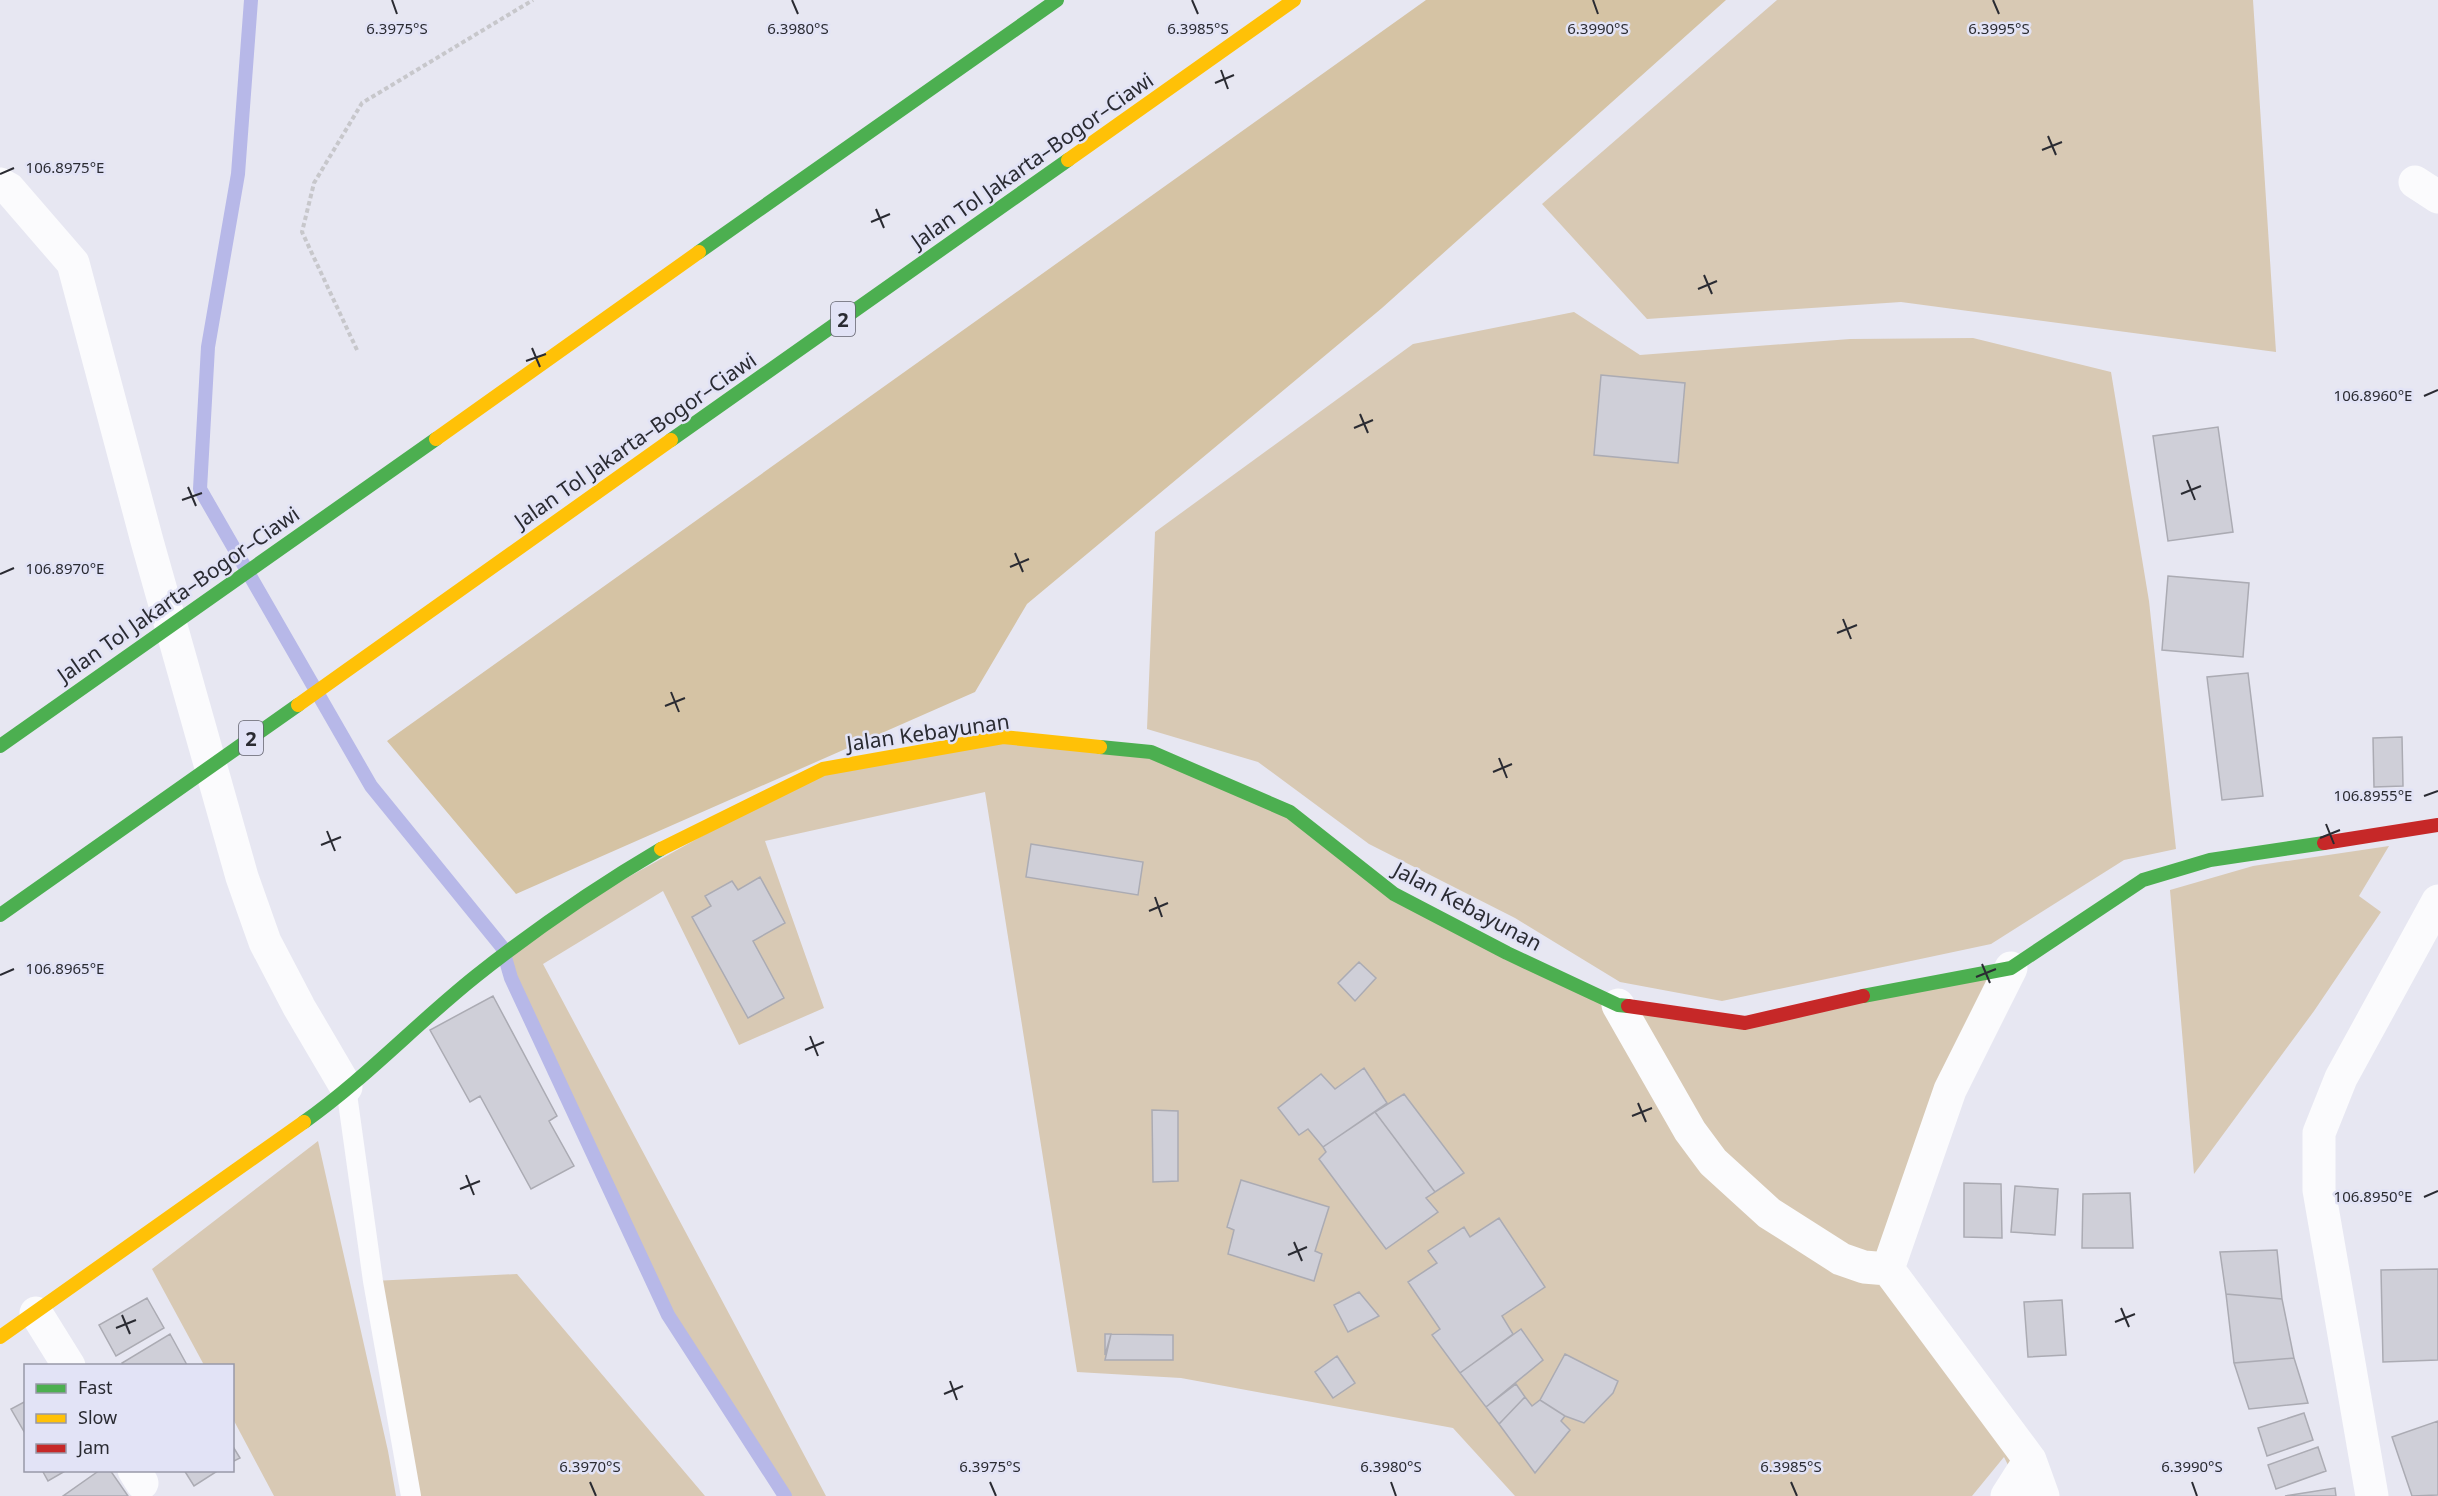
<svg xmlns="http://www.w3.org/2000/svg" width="2438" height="1496" viewBox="0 0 2438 1496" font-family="'Noto Sans',sans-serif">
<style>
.green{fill:#d8c9b4}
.forest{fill:#d5c3a4}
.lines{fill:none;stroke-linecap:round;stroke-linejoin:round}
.stream{stroke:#b7b8e8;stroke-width:14}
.building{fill:#cfcfd8;stroke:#ababb3;stroke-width:1.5}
.path{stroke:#c7c7cb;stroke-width:4;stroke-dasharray:4.5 3;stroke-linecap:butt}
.lane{stroke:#fbfbfd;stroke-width:20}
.street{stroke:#fbfbfd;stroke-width:33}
.fast{stroke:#4caf50;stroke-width:14}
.slow{stroke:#ffc107;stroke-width:14}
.jam{stroke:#c62828;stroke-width:14}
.ticks{fill:none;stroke:#2a2b32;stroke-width:2}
.labels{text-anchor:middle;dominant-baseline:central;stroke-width:5;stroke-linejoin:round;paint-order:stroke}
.shield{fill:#e2e3f6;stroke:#61626d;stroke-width:1.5}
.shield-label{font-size:20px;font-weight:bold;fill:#2a2b32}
.street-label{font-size:21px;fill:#2a2b32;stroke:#e2e3f6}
.ticks-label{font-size:15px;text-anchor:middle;fill:#2a2b32;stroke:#e2e3f6;stroke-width:5;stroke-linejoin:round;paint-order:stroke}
</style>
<rect width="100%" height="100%" fill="#e7e7f2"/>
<path class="green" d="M1777,0H2253L2276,352L1901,302L1647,319L1542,204Z
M1574,312L1640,355L1850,339L1973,338L2111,372L2149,601L2176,849L2124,860L1991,944L1722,1001L1620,982L1515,918L1369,844L1258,762L1147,729L1155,532L1413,344Z
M1003,737L1151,752L1290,812L1394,894L1618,1005L1745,1023L2011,968L1888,1269L2030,1460L2016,1481L2004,1457L1972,1496H1515L1453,1428L1181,1378L1077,1372L985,792L765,841L824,1008L739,1045L663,891L543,964L826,1496H785L668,1315L511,978L502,947L823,769Z
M2389,846L2359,896L2381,912L2314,1011L2194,1174L2170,890L2253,866Z
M318,1141L388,1451L396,1496H274L233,1419L232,1366L204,1365L152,1269Z
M517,1274L705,1496H411L373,1281Z"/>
<path class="forest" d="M1426,0H1726L1382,308L1027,604L975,692L516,894L387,741Z"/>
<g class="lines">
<path class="stream" d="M251,0L238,174L208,347L200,489L371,786L502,947L511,978L668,1315L785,1496"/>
</g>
<path class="building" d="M1601,375L1685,383L1678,463L1594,455Z
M2218,427L2233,532L2168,541L2153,436Z
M2168,576L2249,583L2243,657L2162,650Z
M2248,673L2263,796L2222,800L2207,677Z
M2402,737L2403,786L2374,787L2373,738Z
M1031,844L1143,862L1138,895L1026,877Z
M760,877L785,923L753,941L784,998L748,1018L692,917L711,906L705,896L732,881L738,890Z
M1359,962L1376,978L1355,1001L1338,983Z
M493,996L557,1116L549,1121L574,1166L531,1189L480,1096L470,1102L430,1030Z
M1364,1068L1387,1103L1323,1147L1308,1129L1299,1135L1278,1108L1321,1074L1335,1089Z
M1404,1094L1464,1173L1435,1192L1375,1112Z
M1152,1110L1178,1111V1181L1153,1182Z
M1375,1112L1435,1192L1426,1198L1438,1212L1386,1249L1319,1159L1326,1152L1323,1147Z
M1241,1180L1329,1207L1315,1251L1322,1254L1314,1281L1228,1254L1234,1230L1227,1227Z
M1964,1183L2001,1184L2002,1238L1964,1237Z
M2015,1186L2058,1189L2055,1235L2011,1232Z
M2130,1193L2133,1248H2082L2083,1194Z
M1499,1218L1545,1287L1502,1316L1513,1334L1460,1373L1432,1335L1440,1329L1408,1282L1437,1263L1428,1251L1464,1227L1470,1237Z
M2277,1250L2282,1299L2226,1294L2220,1252Z
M2438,1269V1360L2383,1362L2381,1270Z
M1359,1292L1379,1316L1348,1332L1334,1305Z
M2226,1294L2282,1299L2294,1358L2234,1363Z
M147,1298L164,1328L116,1356L99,1325Z
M2062,1300L2066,1355L2028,1357L2024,1302Z
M1521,1329L1543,1360L1486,1407L1460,1373Z
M170,1334L187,1365L124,1366L122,1363Z
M1105,1334H1111L1105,1355Z
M1111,1334L1173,1335V1360H1105Z
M1565,1354L1618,1381L1613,1393L1584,1423L1565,1416L1540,1400Z
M1337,1356L1355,1383L1333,1398L1315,1372Z
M2294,1358L2308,1403L2249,1409L2234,1363Z
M1516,1384L1525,1397L1499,1424L1486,1407Z
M1525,1397L1532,1406L1540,1400L1565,1416L1561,1421L1570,1430L1535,1473L1499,1424Z
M26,1401V1435L11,1409Z
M2304,1413L2313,1440L2267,1456L2258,1428Z
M2438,1421V1495L2412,1496L2392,1437Z
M232,1445L240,1458L232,1462Z
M2318,1447L2326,1471L2276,1489L2268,1465Z
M42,1470H67L48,1481Z
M100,1470H110L128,1496H63Z
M184,1470H219L194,1486Z
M2335,1488L2336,1496H2285Z"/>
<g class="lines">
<path class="path" d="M357,350L302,232L314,183L362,103L533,0"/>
<path class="lane" d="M346,1087L373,1281L411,1496"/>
<path class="street" d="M2415,182L2438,197
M0,184L9,189L73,263L147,541L242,877L265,942L299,1007L346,1087
M1618,1005L1690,1131L1713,1162L1769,1213L1841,1259L1864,1267L1888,1269L2030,1460L2043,1496
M1888,1269L1950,1090L2011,968
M36,1313L69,1366
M134,1470L142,1483
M2007,1496L2030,1460
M2372,1496L2319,1190V1133L2341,1078L2438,901"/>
<path class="fast" d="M699,252L1057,0
M671,440L1068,160
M0,746L436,439
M1100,747L1151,752L1290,812L1394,894L1507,953L1618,1005L1628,1006
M0,915L298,705
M1863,996L2011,968L2143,880L2210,860L2324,843
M304,1122C366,1078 417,1023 476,976C533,931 598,886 661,849"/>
<path class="slow" d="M1068,160L1294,0
M436,439L699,252
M298,705L671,440
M661,849L823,769L1003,737L1100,747
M0,1337L304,1122"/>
<path class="jam" d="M2324,843L2438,825
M1628,1006L1745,1023L1863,996"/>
</g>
<path class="ticks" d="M392,0L397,14M792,0L798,14M1192,0L1198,14M1593,0L1598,14M1993,0L1999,14M1221,70L1228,89M1215,83L1234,75M2048,136L2056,155M2042,150L2062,142M0,174L14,168M876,209L884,228M871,222L890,214M1704,275L1712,294M1698,289L1717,281M532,348L540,367M526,361L546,354M2424,396L2438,390M1360,414L1368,433M1354,428L1373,420M2187,480L2195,500M188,487L196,506M2181,494L2201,486M182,500L202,493M1015,553L1023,572M1010,567L1029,559M0,574L14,568M1843,619L1851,639M1837,633L1857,625M671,692L679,712M665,706L685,698M1499,758L1507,778M1493,772L1512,764M2424,796L2438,791M2326,824L2334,844M327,831L335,851M2320,838L2340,830M321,845L341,837M1155,897L1162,917M1149,911L1168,903M1982,964L1990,983M0,975L14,969M1976,977L1996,969M810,1036L818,1056M805,1050L824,1042M1638,1103L1646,1122M1632,1116L1652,1108M466,1175L474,1195M460,1189L480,1181M2424,1197L2438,1191M1294,1242L1302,1261M1288,1255L1307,1247M2121,1308L2129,1327M122,1315L130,1334M2115,1322L2135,1314M116,1328L136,1320M950,1381L957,1400M944,1394L963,1386M590,1482L596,1496M990,1482L996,1496M1391,1482L1396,1496M1791,1482L1797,1496M2192,1482L2197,1496"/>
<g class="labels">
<g class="shield">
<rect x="831" y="302" width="24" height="34" rx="4.5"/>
<rect x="239" y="721" width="24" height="34" rx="4.5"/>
</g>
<g class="shield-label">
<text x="843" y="319">2</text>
<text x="251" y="738">2</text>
</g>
<g class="street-label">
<text transform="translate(1032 160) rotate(-35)">Jalan Tol Jakarta–Bogor–Ciawi</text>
<text transform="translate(635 440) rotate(-35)">Jalan Tol Jakarta–Bogor–Ciawi</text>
<text transform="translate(178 594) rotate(-35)">Jalan Tol Jakarta–Bogor–Ciawi</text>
<text transform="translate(928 732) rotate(-8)">Jalan Kebayunan</text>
<text transform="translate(1468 906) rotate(28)">Jalan Kebayunan</text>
</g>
</g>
<g class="ticks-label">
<text x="397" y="34">6.3975°S</text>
<text x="798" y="34">6.3980°S</text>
<text x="1198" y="34">6.3985°S</text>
<text x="1598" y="34">6.3990°S</text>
<text x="1999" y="34">6.3995°S</text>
<text x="65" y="173">106.8975°E</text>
<text x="2373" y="401">106.8960°E</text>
<text x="65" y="574">106.8970°E</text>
<text x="2373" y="801">106.8955°E</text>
<text x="65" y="974">106.8965°E</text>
<text x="2373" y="1202">106.8950°E</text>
<text x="590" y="1472">6.3970°S</text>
<text x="990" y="1472">6.3975°S</text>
<text x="1391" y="1472">6.3980°S</text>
<text x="1791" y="1472">6.3985°S</text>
<text x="2192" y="1472">6.3990°S</text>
</g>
<rect x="24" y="1364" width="210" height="108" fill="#e2e3f6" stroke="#9899a8" stroke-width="1.5"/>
<rect x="36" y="1384" width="30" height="9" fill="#4caf50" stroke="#9899a8" stroke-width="1.5"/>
<text x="78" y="1394" font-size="18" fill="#2a2b32">Fast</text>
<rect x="36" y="1414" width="30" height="9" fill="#ffc107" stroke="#9899a8" stroke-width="1.5"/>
<text x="78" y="1424" font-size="18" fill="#2a2b32">Slow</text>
<rect x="36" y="1444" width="30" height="9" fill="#c62828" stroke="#9899a8" stroke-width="1.5"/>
<text x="78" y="1454" font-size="18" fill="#2a2b32">Jam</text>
</svg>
